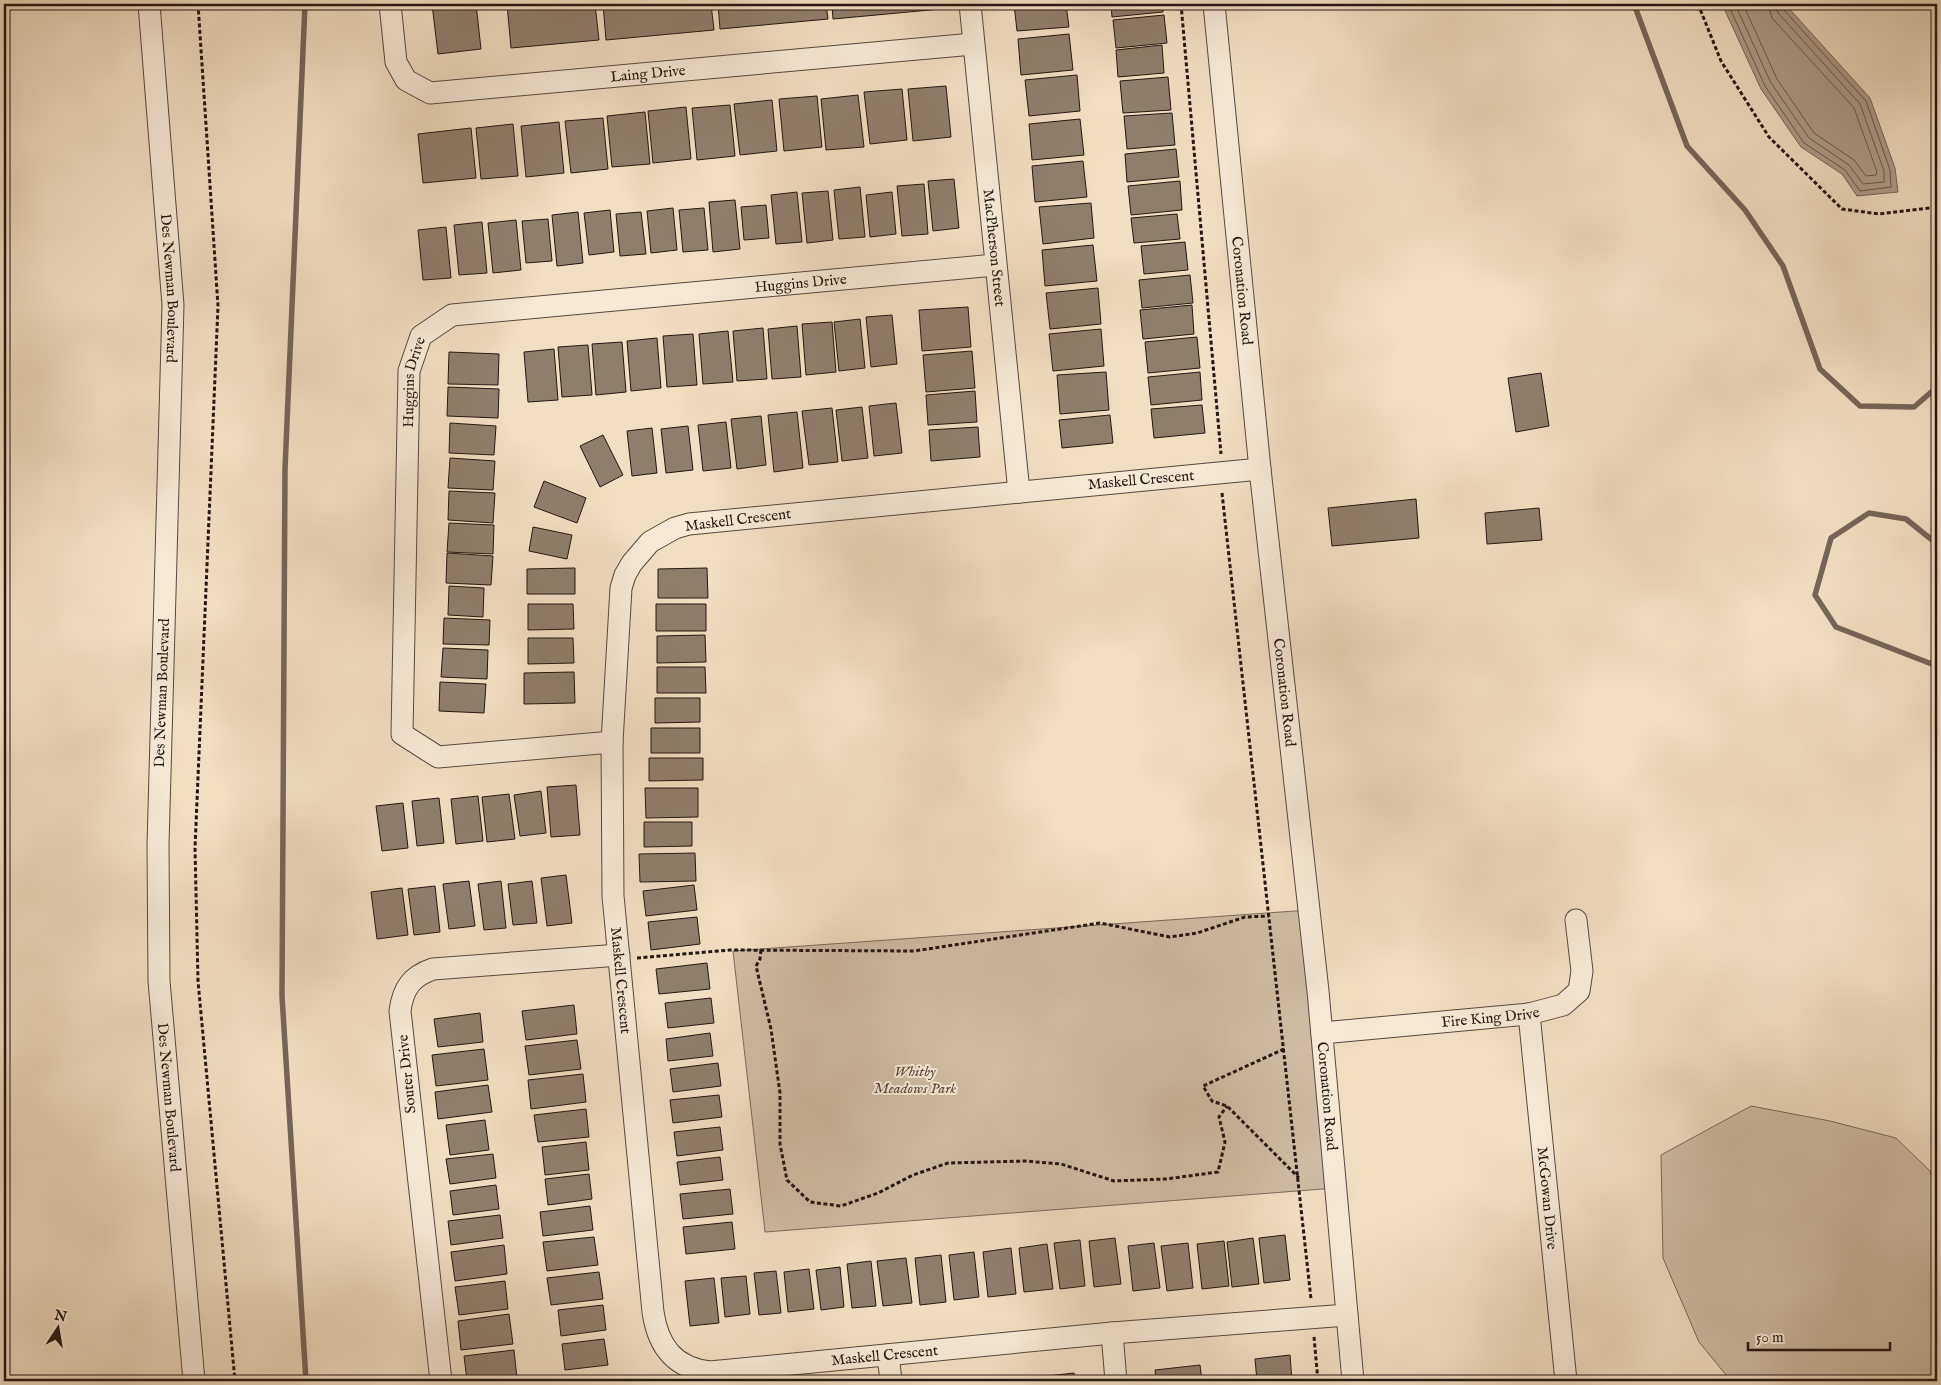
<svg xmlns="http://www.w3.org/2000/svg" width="1941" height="1385" viewBox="0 0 1941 1385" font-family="'IM FELL English',serif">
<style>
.green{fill:#cebda3;stroke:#786a5a}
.water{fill:#ab9b86;stroke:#746658}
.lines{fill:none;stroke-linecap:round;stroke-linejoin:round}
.shore{stroke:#66594c;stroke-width:1}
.stream{stroke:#746658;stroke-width:5.5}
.building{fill:#8e7f6d;stroke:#221712}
.minor-casing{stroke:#56493e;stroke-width:23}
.path{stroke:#221712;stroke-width:3;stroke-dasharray:4 2.5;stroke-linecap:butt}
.minor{stroke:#f6ead7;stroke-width:21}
.labels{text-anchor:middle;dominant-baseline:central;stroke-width:4;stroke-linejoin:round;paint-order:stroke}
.street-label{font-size:15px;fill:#221712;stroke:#f6ead7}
.park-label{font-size:15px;font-style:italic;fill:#56493e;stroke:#f6ead7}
</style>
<rect width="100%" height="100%" fill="#f1dfc1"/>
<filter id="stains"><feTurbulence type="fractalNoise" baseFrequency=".004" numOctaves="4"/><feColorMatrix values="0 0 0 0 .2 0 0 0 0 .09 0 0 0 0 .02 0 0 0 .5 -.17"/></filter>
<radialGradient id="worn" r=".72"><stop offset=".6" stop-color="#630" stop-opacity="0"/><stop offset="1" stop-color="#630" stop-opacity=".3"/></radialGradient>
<path class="green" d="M1309,910L1336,1188L765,1232L733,951Z
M1751,1106L1830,1121L1896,1138L1930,1171L1937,1195V1381H1731L1699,1342L1663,1258L1661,1155Z"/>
<path class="water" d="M1722,4H1785L1870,98L1895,168L1898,192L1857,196L1842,174L1801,147L1761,89Z"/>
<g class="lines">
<path class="shore" d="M1728,4L1765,86L1804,143L1845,170L1860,191L1891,187L1890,170L1866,101L1783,9L1782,4
M1735,4L1771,83L1809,138L1849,165L1863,184L1884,182V171L1860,104L1778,13L1775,4
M1743,4L1777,79L1814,133L1854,160L1866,176L1876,175L1877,172L1854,108L1772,18L1768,4"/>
<path class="stream" d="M305,4L285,469L282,996L306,1381
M1634,4L1687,146L1745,210L1783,266L1820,369L1860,406L1914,407L1937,387
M1937,544L1906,519L1869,513L1831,538L1815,595L1836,627L1937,666"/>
</g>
<path class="building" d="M432,4H476L481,49L438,54Z
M507,4H595L599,40L511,48Z
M603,4H711L714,30L606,40Z
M718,4H826L828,19L720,29Z
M832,4H941V9L833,19Z
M1014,4H1066L1069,27L1017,31Z
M1111,4H1163V12L1112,17Z
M1164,15L1167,43L1116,48L1113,20Z
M1069,34L1073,70L1021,75L1018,39Z
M1162,45L1164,73L1118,77L1116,50Z
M1077,75L1080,111L1029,116L1025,80Z
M1168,77L1171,110L1123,113L1120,81Z
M946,86L951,137L913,141L908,89Z
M902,89L907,140L870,144L864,92Z
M858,95L864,147L826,150L821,99Z
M817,96L822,147L784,151L779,99Z
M772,100L777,151L740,155L734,104Z
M730,105L735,156L697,160L692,108Z
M686,107L691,159L653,163L648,111Z
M645,112L650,164L612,167L607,116Z
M1172,113L1175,145L1127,149L1124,116Z
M603,118L608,169L571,173L565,121Z
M1080,119L1084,155L1032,160L1029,124Z
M559,122L564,173L526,177L521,126Z
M513,124L518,176L481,179L476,128Z
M471,128L476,178L423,183L418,134Z
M1176,149L1179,177L1127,182L1125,154Z
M1083,161L1087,197L1035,202L1032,166Z
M954,179L959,228L933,231L928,181Z
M1180,181L1182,210L1131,215L1128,186Z
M924,184L928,234L902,236L897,186Z
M860,187L865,237L839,239L834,190Z
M828,191L833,240L807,243L802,193Z
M797,192L802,242L776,244L771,195Z
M892,192L896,234L870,237L866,195Z
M735,200L740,249L713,252L709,202Z
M1091,203L1094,238L1043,244L1039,207Z
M766,205L769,238L744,240L741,207Z
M673,208L677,250L651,253L647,211Z
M704,208L708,250L683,252L679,210Z
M610,210L614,252L589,255L584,213Z
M578,212L583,263L557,266L552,215Z
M641,212L646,254L620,256L616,214Z
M1177,214L1180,239L1134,243L1131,218Z
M548,219L552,261L526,263L522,221Z
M516,220L521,270L493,273L488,223Z
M482,222L487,273L459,275L454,225Z
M446,227L451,278L423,280L418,230Z
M1185,242L1188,270L1144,274L1141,246Z
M1093,245L1097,281L1045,286L1042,250Z
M1190,275L1193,303L1142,308L1139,280Z
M1098,288L1101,324L1050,329L1046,293Z
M1192,305L1194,334L1143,339L1140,310Z
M968,307L971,347L922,351L919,310Z
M892,315L897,364L871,367L866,317Z
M860,319L865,368L839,371L834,322Z
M832,322L836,372L806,375L802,324Z
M797,326L801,377L772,379L768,329Z
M763,328L767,379L737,381L733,331Z
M1101,329L1104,366L1053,371L1049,334Z
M728,331L733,382L703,384L699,334Z
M693,334L697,385L667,387L663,336Z
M1197,337L1200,368L1148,373L1145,342Z
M657,338L661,388L631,391L627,341Z
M622,342L626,392L596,395L592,344Z
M588,345L592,395L562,397L558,347Z
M554,349L558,400L528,402L524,352Z
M972,351L975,388L926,392L923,355Z
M449,352L499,354L498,385L448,384Z
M1106,372L1109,410L1060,414L1057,375Z
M1200,372L1202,400L1151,405L1148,377Z
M1541,373L1549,426L1516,432L1508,378Z
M448,387L499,389L498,418L447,416Z
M975,391L977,422L928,425L926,395Z
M896,403L902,453L874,456L869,406Z
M1202,405L1205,433L1154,438L1151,409Z
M862,407L868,458L842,461L836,410Z
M832,408L838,462L809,465L802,411Z
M797,412L803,468L774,472L768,415Z
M1110,415L1113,443L1062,448L1059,420Z
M761,416L766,465L737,469L731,419Z
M726,422L731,468L703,471L698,425Z
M450,423L496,426L494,455L449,453Z
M688,426L693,470L666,473L661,429Z
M978,427L980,457L931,461L929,430Z
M652,428L657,473L632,476L627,431Z
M603,435L623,475L600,487L580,446Z
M450,458L495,461L493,490L448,488Z
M544,481L586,498L577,523L534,507Z
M449,491L495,493L493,523L448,520Z
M1416,499L1419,538L1332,546L1328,508Z
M1539,508L1542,540L1487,544L1485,513Z
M449,523L494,525L493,554L447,552Z
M533,527L572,535L567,559L529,551Z
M447,553L493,556L491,585L446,583Z
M575,568V594H527V569Z
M707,568L708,598H658V569Z
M449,586L484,588L483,617L448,615Z
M528,604H573L574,629L528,630Z
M656,604H706V631H656Z
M444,618L490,620L489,645L443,644Z
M705,635L706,662L657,663V636Z
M528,638H573L574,663L528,664Z
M443,648L488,650L487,679L441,677Z
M657,667H705L706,693H657Z
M574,672L575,703L524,704V673Z
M440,682L486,684L484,713L439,711Z
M655,698H700V722L655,723Z
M651,728H700V753H651Z
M649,758H703V780L649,781Z
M576,785L580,835L551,837L547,787Z
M645,788H698V817L646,818Z
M541,791L546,833L520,836L514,795Z
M509,794L515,839L487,842L482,797Z
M478,796L483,841L456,844L451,799Z
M439,798L444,843L417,846L412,801Z
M403,803L408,848L382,851L376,806Z
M644,822H692V846L644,847Z
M695,853L696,881L640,882L639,854Z
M566,875L572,923L547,926L541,878Z
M469,881L475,926L449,929L443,884Z
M501,881L506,928L484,930L478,884Z
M532,881L537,923L513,925L508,884Z
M694,885L697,910L646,916L643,891Z
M435,886L440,932L414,935L408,889Z
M402,888L408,935L377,939L371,892Z
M697,917L700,944L651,950L648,922Z
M707,963L710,989L659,994L656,969Z
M711,998L714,1023L668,1028L665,1003Z
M574,1005L577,1034L526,1040L522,1011Z
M480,1013L483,1042L438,1047L434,1019Z
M710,1033L713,1056L668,1061L666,1039Z
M577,1040L581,1069L529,1075L525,1046Z
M484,1049L488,1080L436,1086L432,1055Z
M718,1063L721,1086L673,1092L670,1069Z
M583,1074L586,1102L531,1109L528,1080Z
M488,1085L492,1112L438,1119L435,1092Z
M719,1095L722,1117L673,1123L670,1100Z
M586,1109L589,1137L538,1142L534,1115Z
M485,1120L489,1150L450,1155L446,1125Z
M720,1127L723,1150L677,1156L674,1132Z
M586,1142L589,1170L545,1175L542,1147Z
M493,1154L496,1178L450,1184L446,1159Z
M720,1157L723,1180L680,1185L677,1162Z
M589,1174L592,1199L548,1205L545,1179Z
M496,1185L499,1209L453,1215L450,1191Z
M730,1189L733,1214L683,1219L680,1194Z
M590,1206L593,1230L543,1236L540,1212Z
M500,1215L503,1238L451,1245L448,1221Z
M732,1222L735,1249L686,1254L683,1227Z
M1285,1235L1290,1280L1264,1283L1259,1238Z
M594,1237L598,1265L547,1271L543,1242Z
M1115,1238L1121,1284L1094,1287L1089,1241Z
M1253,1238L1259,1284L1232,1287L1227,1242Z
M1080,1240L1085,1286L1060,1289L1054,1243Z
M1224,1241L1229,1286L1202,1289L1197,1244Z
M1154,1243L1160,1288L1133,1291L1128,1246Z
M1188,1243L1193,1288L1167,1291L1161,1246Z
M1047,1244L1053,1289L1024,1292L1019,1248Z
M504,1245L507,1274L455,1281L451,1252Z
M1011,1248L1016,1294L988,1297L983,1252Z
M974,1252L979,1297L954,1300L949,1255Z
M941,1255L946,1302L920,1305L915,1258Z
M906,1258L912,1303L883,1306L877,1261Z
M871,1261L876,1306L852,1308L847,1264Z
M840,1267L844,1307L821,1310L816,1270Z
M809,1269L814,1309L788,1312L784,1272Z
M776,1271L781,1313L759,1315L754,1273Z
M599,1272L603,1299L551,1305L547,1278Z
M746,1276L750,1314L725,1317L721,1278Z
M714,1278L719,1323L690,1326L685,1281Z
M505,1281L508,1309L459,1315L455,1287Z
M603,1305L606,1330L561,1336L558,1310Z
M509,1314L513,1344L461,1350L458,1321Z
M604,1339L608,1365L565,1370L562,1344Z
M514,1350L517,1379L467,1381L464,1356Z
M1290,1355L1292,1381H1257L1255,1359Z
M1200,1365L1202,1381H1156L1155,1370Z
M1074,1373L1075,1381H1020V1379Z"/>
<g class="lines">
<g class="minor-casing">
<g id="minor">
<path id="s1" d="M149,4L173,305L158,845L159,981L194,1381"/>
<path id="s2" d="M390,4L396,62L406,80L430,93L973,44"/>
<path id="s3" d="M970,4L1019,492"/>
<path id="s4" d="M1214,4L1260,469L1318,991L1353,1381"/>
<path id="s5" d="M1260,469L689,524L675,528L650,542L632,563L625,575L621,588L612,742L613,896L653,1312C658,1346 674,1368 710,1372L1112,1333L1347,1315"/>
<path id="s6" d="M612,742L438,757L402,734L409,371L421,336L452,315L995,265"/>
<path id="s7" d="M1529,1014L1566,1381"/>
<path id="s8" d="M1322,1033L1529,1014L1563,1005L1579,991L1582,971L1576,920"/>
<path d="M1112,1333L1116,1381"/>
<path d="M888,1355L891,1381"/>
<path d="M441,1381L400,1011C403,988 412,976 433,969L619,955"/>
</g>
</g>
<path class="path" d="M198,4L218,306L195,848L198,981L235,1381
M1181,4L1221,454
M1698,4L1721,61L1769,137L1842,209L1879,214L1937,207
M1222,493L1311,1299
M761,950L760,959L756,966L771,1029L780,1093V1144L787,1180L810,1202L841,1206L878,1193L913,1175L948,1163L1025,1161L1061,1164L1114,1181L1166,1179L1218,1172L1225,1142L1219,1117L1227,1106
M637,958L730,950L914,951L1100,923L1170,937L1197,933L1245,917L1269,916
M1284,1049L1203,1086L1212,1101L1227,1106L1299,1178
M1314,1337L1318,1381"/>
<use href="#minor" class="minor"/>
</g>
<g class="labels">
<g class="street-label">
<text stroke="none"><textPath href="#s2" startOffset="325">Laing Drive</textPath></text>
<text stroke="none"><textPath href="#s3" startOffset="245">MacPherson Street</textPath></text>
<text stroke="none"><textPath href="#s6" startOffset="1005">Huggins Drive</textPath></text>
<text stroke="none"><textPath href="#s1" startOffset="285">Des Newman Boulevard</textPath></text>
<text stroke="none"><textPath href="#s4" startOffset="288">Coronation Road</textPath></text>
<text stroke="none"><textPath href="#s6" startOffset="570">Huggins Drive</textPath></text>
<text transform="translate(1141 480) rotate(-5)">Maskell Crescent</text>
<text transform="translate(738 520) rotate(-7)">Maskell Crescent</text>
<text stroke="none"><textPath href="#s4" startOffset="692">Coronation Road</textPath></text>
<text transform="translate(162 693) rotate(-88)">Des Newman Boulevard</text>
<text stroke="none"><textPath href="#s5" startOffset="1065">Maskell Crescent</textPath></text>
<text stroke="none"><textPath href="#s8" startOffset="169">Fire King Drive</textPath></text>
<text transform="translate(407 1074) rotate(-96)">Souter Drive</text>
<text stroke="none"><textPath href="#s4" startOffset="1098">Coronation Road</textPath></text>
<text stroke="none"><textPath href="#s1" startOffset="1095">Des Newman Boulevard</textPath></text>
<text stroke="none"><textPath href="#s7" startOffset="185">McGowan Drive</textPath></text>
<text stroke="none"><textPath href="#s5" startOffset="1664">Maskell Crescent</textPath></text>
</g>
<g class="park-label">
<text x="915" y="1071">Whitby<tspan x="915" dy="17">Meadows Park</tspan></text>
</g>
</g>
<rect width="1941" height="1385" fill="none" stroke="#f1dfc1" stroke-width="20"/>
<rect x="5" y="5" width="1931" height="1375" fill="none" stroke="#221712" stroke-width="2.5"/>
<rect x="10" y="10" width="1921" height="1365" fill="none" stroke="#221712"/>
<g transform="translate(58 1328) rotate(12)" stroke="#f6ead7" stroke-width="4" paint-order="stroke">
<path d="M0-4L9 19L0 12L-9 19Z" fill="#221712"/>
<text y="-8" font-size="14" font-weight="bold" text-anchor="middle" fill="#221712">N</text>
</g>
<path d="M1748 1342v8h142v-8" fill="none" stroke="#221712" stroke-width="2.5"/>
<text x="1756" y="1342" font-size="15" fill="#221712" stroke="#f6ead7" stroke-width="4" paint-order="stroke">50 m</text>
<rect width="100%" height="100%" filter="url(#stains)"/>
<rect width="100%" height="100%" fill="url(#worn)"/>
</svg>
